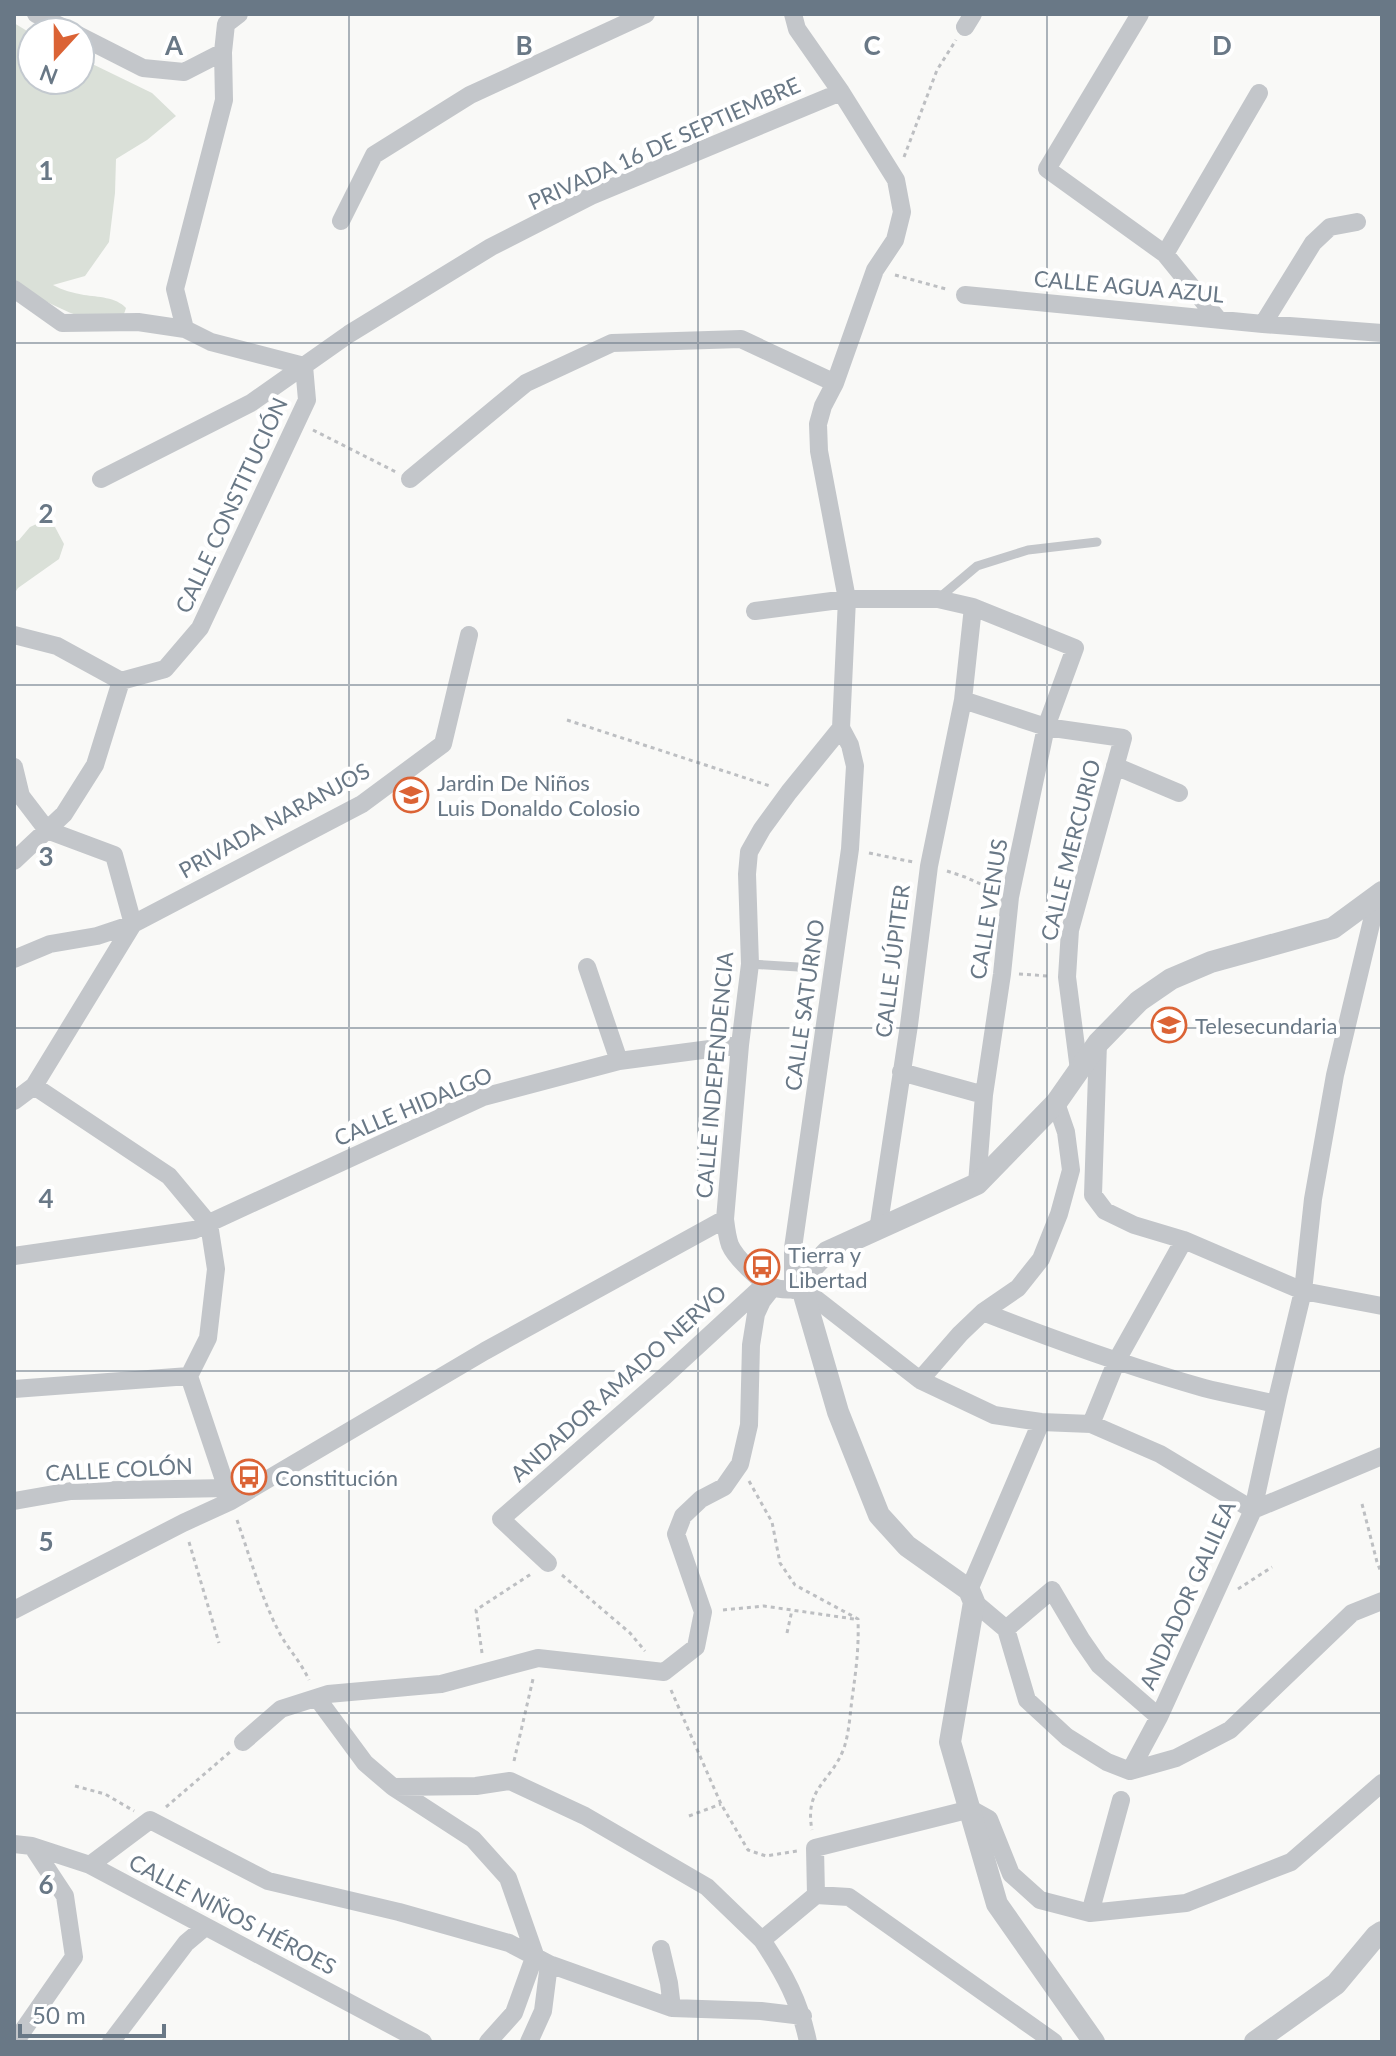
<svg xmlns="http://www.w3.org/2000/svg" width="1396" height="2056" viewBox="0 0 1396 2056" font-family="Lato,sans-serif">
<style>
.green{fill:#dae0d8}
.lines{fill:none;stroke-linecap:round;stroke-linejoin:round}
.path{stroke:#bdbfc2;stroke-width:3;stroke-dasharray:4 4;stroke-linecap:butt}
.service{stroke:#c3c6ca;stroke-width:9}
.minor{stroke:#c3c6ca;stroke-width:18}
.tertiary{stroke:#c3c6ca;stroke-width:22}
.grid{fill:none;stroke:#697886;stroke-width:2;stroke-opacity:0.55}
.labels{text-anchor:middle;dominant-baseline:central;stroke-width:8;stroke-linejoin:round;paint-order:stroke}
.street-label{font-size:22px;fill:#697886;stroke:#fff}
.poi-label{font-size:22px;fill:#697886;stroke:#fff;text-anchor:start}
.grid-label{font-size:26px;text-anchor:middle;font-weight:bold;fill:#697886;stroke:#fff;stroke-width:8;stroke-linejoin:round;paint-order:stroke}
</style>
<rect width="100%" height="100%" fill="#f9f9f7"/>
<path class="green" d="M14,23L32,34V80H80V58L152,93L176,116L147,140L116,159L115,193L109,242L85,276L53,285C62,290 73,293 84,295C98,297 116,297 126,308L124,314C112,315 98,318 86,317C63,315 34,289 14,294Z
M43,521L55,527L64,544L59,559L18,588L14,594V542L19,540L30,527Z"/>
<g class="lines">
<path class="path" d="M904,157L937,70L956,40
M895,275L946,289
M313,430L396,472
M567,720L770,786
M869,853L913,862
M947,871L965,877L992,889
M1019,974L1048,976
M749,1481L772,1522L780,1563L795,1585L858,1619C859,1649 856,1670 852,1699C850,1715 849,1733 844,1748C831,1783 804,1787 812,1830
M1362,1504L1377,1562L1382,1575
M237,1520C250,1557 261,1597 279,1632C288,1649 301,1662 309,1680
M189,1542L219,1643
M562,1575L630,1633L645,1651
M1238,1589L1272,1567
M723,1610L764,1606L854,1619
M787,1633L792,1610
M482,1653L476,1610L531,1574
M671,1690L721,1804L748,1850L766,1856L797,1851
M514,1761L533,1679
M75,1786L105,1794L134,1811
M166,1807L230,1752
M689,1816L721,1804"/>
<path class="service" d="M939,598L977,566L1028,550L1097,542
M750,964L798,967"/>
<path class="minor" d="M36,14L72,32
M793,14L797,29L841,92L896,180L902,212L895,240L875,270L835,383L823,406L818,424L819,451L847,599L841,728L789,792L762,829L749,852L747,874L750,964L740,1045L725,1219C726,1227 727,1237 730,1245C735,1257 758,1279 770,1286C779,1290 792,1290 802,1288L920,1380L994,1415L1041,1422L1091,1424L1160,1454L1253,1510L1382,1456
M1140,14L1047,169L1165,254L1217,318
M965,27L973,14
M80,36L143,68L184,72L223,52
M341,221L374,155L470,95L646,14
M1165,254L1259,93
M14,289L62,323L138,322L185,329
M965,295L1263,324L1382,333
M1263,324L1313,243L1330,227L1357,222
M101,479L251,403L349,334L491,247L591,196L841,92
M410,479L526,383L612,343L741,339L835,383
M755,611L847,599H938L973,607L1075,648L1046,727L1010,897L1002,974L984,1095L977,1184
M14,635L57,646L121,681
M963,700L1046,727L1123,738L1070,930L1067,977L1079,1070
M1115,766L1179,793
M14,767L21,796L47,830L14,861
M14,959L50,944L97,936L133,924L362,804L443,744L469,635
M587,967L619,1061
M1098,1043L1093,1195L1105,1211L1134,1225L1184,1240L1303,1291L1382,1306
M901,1072L984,1095
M34,1086L169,1176L209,1224L216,1269L208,1338L189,1376L231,1501
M14,1101L34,1086L133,924L114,855L47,830L64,814L95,765L121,681L165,669L200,628L307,400L304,366L211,342L185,329L175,289L224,100L223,52L226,24L239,14
M878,1230L909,1025L929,866L963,700L973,607
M14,1256L194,1230L483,1097L619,1061L740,1045
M793,1290V1248L850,849L855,766L850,745L841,728
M983,1312C1055,1340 1129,1367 1204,1388C1227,1394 1252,1398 1276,1404
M920,1380L960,1334L983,1312L1018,1288L1041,1259L1059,1214L1071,1170L1066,1132L1056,1103
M14,1389L189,1376
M1091,1424L1117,1360L1184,1240
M14,1501L71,1491L227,1488
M548,1563L501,1519L665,1376L766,1283
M969,1590L1041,1422
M974,1602L1006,1629
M14,1610L183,1523L231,1501L485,1351L725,1219
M1006,1629L1027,1700L1067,1737L1107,1762L1130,1771L1176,1758L1230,1730L1352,1613L1382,1601
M1006,1629L1052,1590L1081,1639L1099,1665L1159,1717
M317,1698L365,1763L393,1787L473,1839L508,1878L535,1955L514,2013L488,2042
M243,1742L281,1709L328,1694L441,1684L538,1658L664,1672L696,1647L703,1612L676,1534L683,1516L701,1499L724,1487L740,1464L749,1425L751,1345L756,1314L762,1301L773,1287
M1130,1771L1159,1717L1253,1510L1278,1395L1303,1291L1313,1199L1335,1075L1378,895
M394,1787L476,1786L510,1781L585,1816L707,1887L762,1940
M14,1844L32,1846L90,1865L423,2042
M90,1865L150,1820L268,1881L399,1912L509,1943L549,1964L672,2008L761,2011L803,2016
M816,1895L815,1848L971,1809L989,1819L1011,1874L1040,1900L1090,1913L1186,1903L1291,1862L1382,1783
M1090,1913L1121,1800
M661,1949L669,1983L672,2008
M15,2042L74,1957L65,1896L32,1846
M111,2042L186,1943L205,1927
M529,2042L543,2011L549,1964
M808,2042C800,2002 784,1973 762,1940L816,1895L849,1897L1054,2042"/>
<path class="tertiary" d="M1094,2042L997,1904L950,1742L974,1602L969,1590L907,1546L879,1515L838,1412L802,1288L806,1274L827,1252L977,1184L1056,1103L1098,1043L1139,1001L1171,979L1211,962L1333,928L1382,892
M1255,2042L1336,1984L1376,1936L1382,1932"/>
</g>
<path class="grid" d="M349,14V2042M698,14V2042M1047,14V2042M14,343H1382M14,685H1382M14,1028H1382M14,1371H1382M14,1713H1382"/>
<defs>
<g id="school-ring" transform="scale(1.8)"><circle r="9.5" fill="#fff" stroke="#db6335" stroke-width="1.5"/><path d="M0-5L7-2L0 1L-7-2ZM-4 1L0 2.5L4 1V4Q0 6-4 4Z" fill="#db6335"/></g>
<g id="bus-ring" transform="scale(1.8)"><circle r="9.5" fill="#fff" stroke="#db6335" stroke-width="1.5"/><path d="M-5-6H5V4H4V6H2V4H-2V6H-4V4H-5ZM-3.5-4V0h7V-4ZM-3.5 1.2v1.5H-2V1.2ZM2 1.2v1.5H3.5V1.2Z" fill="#db6335"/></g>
</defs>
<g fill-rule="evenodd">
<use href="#school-ring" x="411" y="795"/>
<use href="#school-ring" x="1169" y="1025"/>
<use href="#bus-ring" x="762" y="1267"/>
<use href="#bus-ring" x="249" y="1477"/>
</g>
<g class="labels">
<g class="street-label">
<text transform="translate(664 143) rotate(-24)">PRIVADA 16 DE SEPTIEMBRE</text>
<text transform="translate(1129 286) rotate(5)">CALLE AGUA AZUL</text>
<text transform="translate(231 505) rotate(-65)">CALLE CONSTITUCIÓN</text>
<text transform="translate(274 820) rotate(-29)">PRIVADA NARANJOS</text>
<text transform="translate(1070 850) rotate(-76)">CALLE MERCURIO</text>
<text transform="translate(988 909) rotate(-81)">CALLE VENUS</text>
<text transform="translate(892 961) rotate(-83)">CALLE JÚPITER</text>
<text transform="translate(804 1005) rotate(-82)">CALLE SATURNO</text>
<text transform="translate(714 1075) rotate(-85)">CALLE INDEPENDENCIA</text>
<text transform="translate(413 1106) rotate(-23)">CALLE HIDALGO</text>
<text transform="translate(618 1383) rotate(-42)">ANDADOR AMADO NERVO</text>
<text transform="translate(119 1469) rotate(-3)">CALLE COLÓN</text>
<text transform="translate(1187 1595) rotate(-66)">ANDADOR GALILEA</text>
<text transform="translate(233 1914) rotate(28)">CALLE NIÑOS HÉROES</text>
</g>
<g class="poi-label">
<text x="437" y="782">Jardin De Niños<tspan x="437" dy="25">Luis Donaldo Colosio</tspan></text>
<text x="1195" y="1025">Telesecundaria</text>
<text x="788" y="1254">Tierra y<tspan x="788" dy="25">Libertad</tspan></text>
<text x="275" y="1477">Constitución</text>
</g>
</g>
<g class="grid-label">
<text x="174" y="55">A</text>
<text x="524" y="55">B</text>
<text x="872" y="55">C</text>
<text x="1222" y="55">D</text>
<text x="46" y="180">1</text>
<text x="46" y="523">2</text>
<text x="46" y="866">3</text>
<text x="46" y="1208">4</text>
<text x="46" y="1551">5</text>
<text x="46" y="1894">6</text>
</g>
<rect width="1396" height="2056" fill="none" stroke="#697886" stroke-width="32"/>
<g transform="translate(56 56) rotate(201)"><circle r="38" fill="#ffffff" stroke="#c3c9cf" stroke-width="2"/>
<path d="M0-6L14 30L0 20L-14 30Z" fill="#db6335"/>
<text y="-12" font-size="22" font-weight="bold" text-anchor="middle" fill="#697886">N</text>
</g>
<path d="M20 2024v12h144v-12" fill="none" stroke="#697886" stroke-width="4"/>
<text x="32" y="2024" font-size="24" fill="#697886" stroke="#ffffff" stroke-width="6" paint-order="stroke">50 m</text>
</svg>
